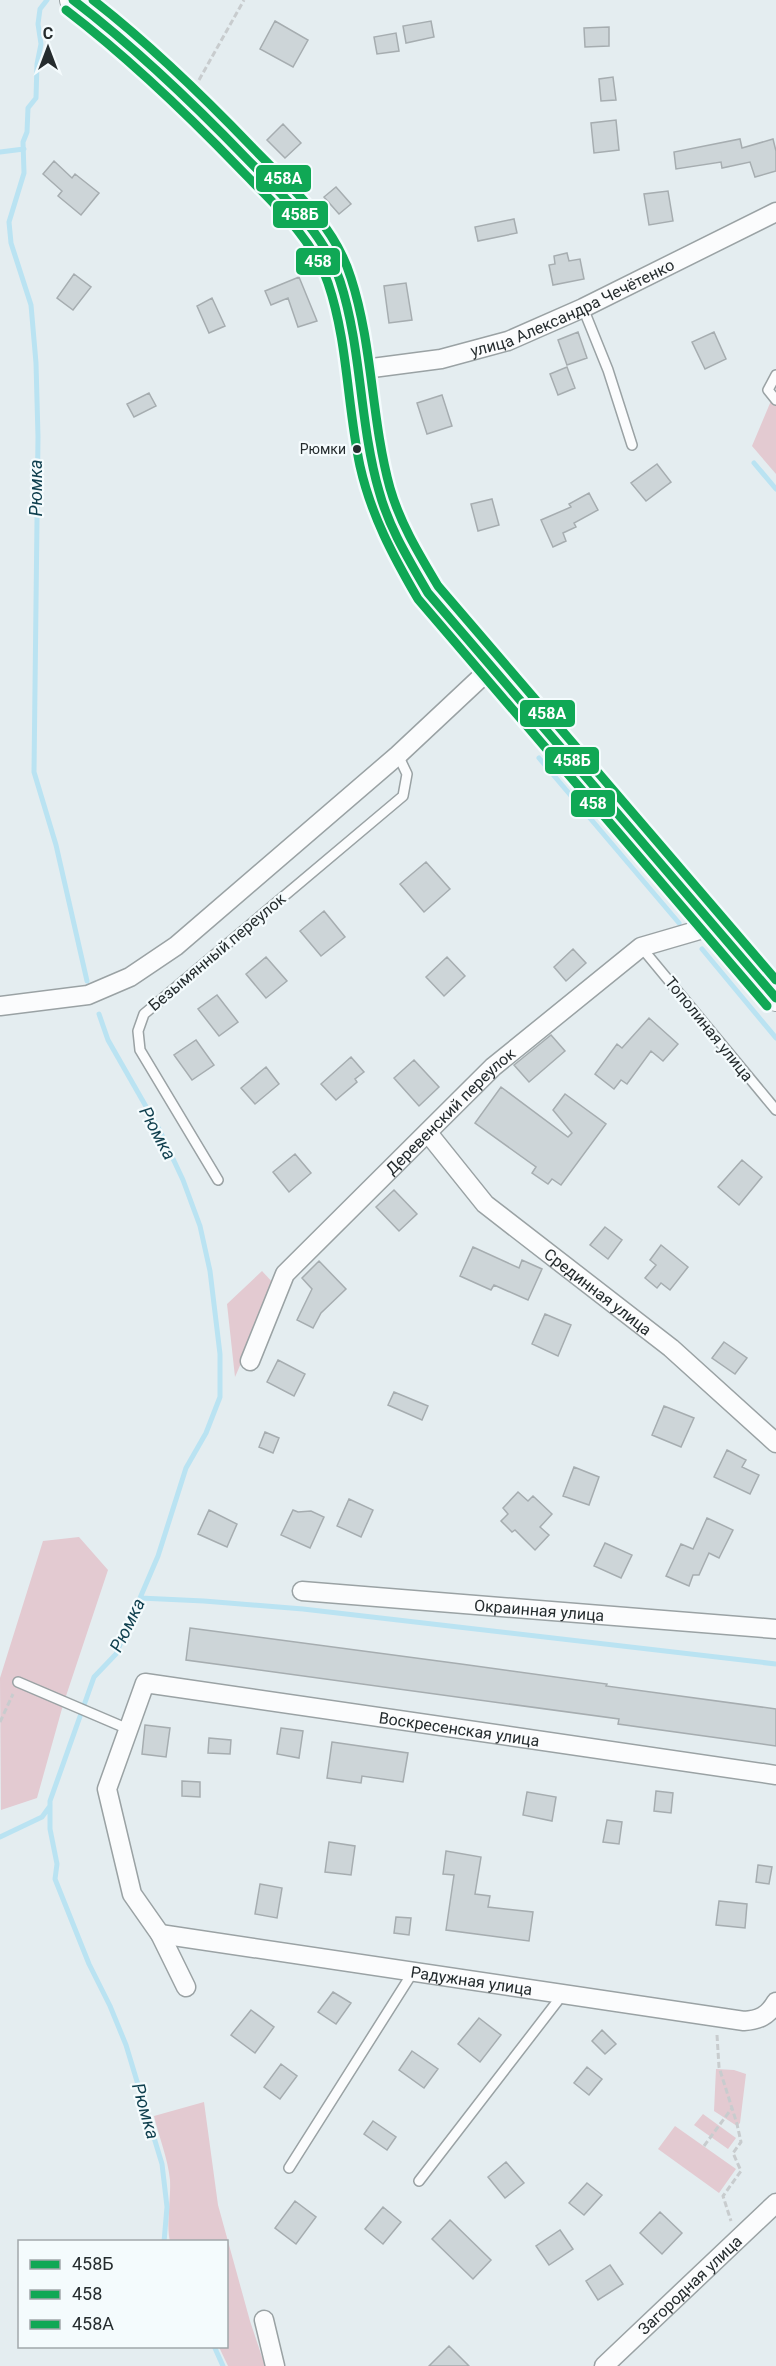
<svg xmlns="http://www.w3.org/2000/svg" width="776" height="2366" viewBox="0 0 776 2366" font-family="Roboto,sans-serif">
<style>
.green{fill:#e3cad1}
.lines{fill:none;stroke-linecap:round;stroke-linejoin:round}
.stream{stroke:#bae3f2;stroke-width:5}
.building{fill:#cdd5d8;stroke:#a6adb0;stroke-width:1.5}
.lane-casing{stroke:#9aa2a4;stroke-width:12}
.street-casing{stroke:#9aa2a4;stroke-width:21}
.secondary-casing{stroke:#9aa2a4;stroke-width:28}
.path{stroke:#c8ccce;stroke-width:3;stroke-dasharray:6 3;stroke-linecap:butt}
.lane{stroke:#fbfcfd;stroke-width:9}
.street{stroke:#fbfcfd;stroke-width:18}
.secondary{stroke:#fbfcfd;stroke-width:26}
.bus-1-casing{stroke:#f4fbfd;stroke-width:14}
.bus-2-casing{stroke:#f4fbfd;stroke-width:14}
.bus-3-casing{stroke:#f4fbfd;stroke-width:14}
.bus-1{stroke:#10a855;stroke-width:9}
.bus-2{stroke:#10a855;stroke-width:9}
.bus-3{stroke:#10a855;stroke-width:9}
.bus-dot{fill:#252c2e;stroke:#f4fbfd;stroke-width:2}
.labels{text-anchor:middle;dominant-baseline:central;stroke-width:4.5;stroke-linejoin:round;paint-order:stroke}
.bus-label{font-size:14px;fill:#252c2e;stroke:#f4fbfd;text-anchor:end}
.street-label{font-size:16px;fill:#252c2e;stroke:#f4fbfd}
.water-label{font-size:18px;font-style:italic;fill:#0f3f4e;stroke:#f4fbfd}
.line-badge{stroke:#f4fbfd;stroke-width:2}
.badge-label{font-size:16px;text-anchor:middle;font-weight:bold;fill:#fff}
</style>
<rect width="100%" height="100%" fill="#e4edf0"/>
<path class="green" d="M776,389V474L752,446Z
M262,1271L275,1285L235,1377L227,1304Z
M79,1537L108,1570L63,1705L37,1798L1,1810L0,1678L43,1541Z
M716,2069L734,2070L746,2074L740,2123L737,2126L714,2111Z
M204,2102L218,2205L250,2321L265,2366H228L219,2347L226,2346V2242L170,2241C166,2227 171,2198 170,2180C168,2159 159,2137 154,2116Z
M703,2114L736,2138L728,2149L694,2125Z
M675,2126L736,2169L719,2193L658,2149Z"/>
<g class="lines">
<path class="stream" d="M47,0L40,9L38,24L41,44L37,64L36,98L28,108L27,132L23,142L24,173L9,222L11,243L31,305L36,363L38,437L34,772L56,845L87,981
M0,152L24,149
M754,463L776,489
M539,758L679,923
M702,949L776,1038
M99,1014L108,1040L160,1131L183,1180L200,1226L210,1271L220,1354V1397L206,1433L186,1468L158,1556L116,1654L94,1677L50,1801V1829L57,1864L55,1879L89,1964L110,2006L126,2045L162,2164L167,2207L164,2242
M140,1598L204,1601L303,1609L776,1664
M0,1837L42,1817L50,1806
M214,2346L223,2366"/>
</g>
<path class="building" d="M275,21L308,40L293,67L260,49Z
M431,21L434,37L406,43L403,26Z
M609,27V46L585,47L584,28Z
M396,33L399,51L377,54L374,37Z
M613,77L616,100L601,101L599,79Z
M616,120L619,150L594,153L591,123Z
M283,124L301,143L285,158L267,140Z
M740,139L742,148L773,139L776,151V171L755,177L750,162L722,168L721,162L676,169L674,152Z
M54,161L72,178L75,174L99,193L81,215L58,196L62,191L43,174Z
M336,187L351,204L339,214L324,197Z
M668,191L673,221L649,225L644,194Z
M514,219L517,233L478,241L475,227Z
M567,253L569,261L580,259L584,279L553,285L549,265L555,264L554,256Z
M74,274L91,287L73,310L57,298Z
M299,277L317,321L298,327L288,298L271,305L265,291Z
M406,283L412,320L389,323L384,286Z
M212,298L225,326L209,333L197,306Z
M578,332L587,358L567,365L558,340Z
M714,332L726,359L705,369L692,342Z
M567,367L575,388L558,395L550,374Z
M149,393L156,406L134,417L127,404Z
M442,395L452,426L427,434L417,403Z
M657,464L671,482L646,501L631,483Z
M589,493L598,510L574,523L576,527L563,533L566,541L553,547L541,520L571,507L569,504Z
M492,499L499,525L478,531L471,504Z
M426,862L450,889L424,912L400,884Z
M324,911L345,937L321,956L300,931Z
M573,949L586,963L566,981L554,967Z
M266,957L287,981L266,998L246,974Z
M447,957L465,976L444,996L426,977Z
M217,995L238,1022L219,1036L198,1009Z
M649,1018L678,1044L663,1061L651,1051L627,1084L621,1080L614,1089L595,1074L617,1044L622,1048Z
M551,1035L565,1051L529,1082L514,1065Z
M196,1040L214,1065L192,1080L174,1055Z
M351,1057L364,1072L355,1079L357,1082L336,1100L321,1084Z
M414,1060L439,1087L419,1106L394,1078Z
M266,1067L279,1084L255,1104L241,1088Z
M501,1087L568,1137L572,1133L553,1110L565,1094L606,1124L561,1185L552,1179L548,1184L532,1173L536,1167L475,1123Z
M295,1154L311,1173L289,1192L273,1172Z
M742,1160L762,1177L739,1205L718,1187Z
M394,1190L417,1214L399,1231L376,1207Z
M605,1227L622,1240L608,1259L590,1245Z
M661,1245L688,1267L670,1290L661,1283L657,1288L645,1278L656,1265L650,1260Z
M473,1247L519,1268L522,1260L542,1269L528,1300L494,1285L491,1290L460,1276Z
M319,1261L346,1289L321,1313L313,1328L297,1320L312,1289L302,1278Z
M545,1314L571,1325L558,1356L532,1344Z
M724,1342L747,1358L735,1374L712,1358Z
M278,1360L305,1374L294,1396L267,1382Z
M394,1392L428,1406L422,1420L388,1405Z
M664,1406L694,1418L681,1447L652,1435Z
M265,1432L279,1438L273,1453L259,1447Z
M727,1450L746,1460L742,1467L759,1475L750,1494L714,1477Z
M574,1467L599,1477L589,1505L563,1496Z
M518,1492L528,1501L533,1496L552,1514L540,1527L549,1535L535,1550L515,1530L512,1532L501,1521L508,1514L503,1508Z
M349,1499L373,1510L361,1537L337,1526Z
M209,1510L237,1524L227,1547L198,1534Z
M293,1510L298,1512L311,1511L324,1517L310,1548L281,1535Z
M707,1518L733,1530L719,1558L709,1553L699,1575H693L689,1586L666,1576L681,1544L693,1549Z
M605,1543L632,1555L621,1578L594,1566Z
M190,1628L461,1664L607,1684L606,1686L776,1709V1746L618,1724L619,1719L186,1660Z
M145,1725L170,1728L166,1757L142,1754Z
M281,1728L303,1731L299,1758L277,1754Z
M209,1738L231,1740L230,1754L208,1753Z
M332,1742L408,1753L403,1782L362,1776L361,1783L327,1778Z
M182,1781L200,1782V1797L182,1796Z
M656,1791L673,1793L671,1813L654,1811Z
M527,1792L556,1797L552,1821L523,1815Z
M607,1820L622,1822L619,1844L603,1842Z
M329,1842L355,1846L351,1875L325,1872Z
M446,1851L481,1857L475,1894L490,1896L488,1907L533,1912L529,1941L446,1930L454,1875L443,1874Z
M758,1865L772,1867L769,1884L756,1882Z
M260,1884L282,1888L277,1918L255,1914Z
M719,1901L747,1904L745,1928L716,1925Z
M396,1917L411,1918L409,1935L394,1933Z
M333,1992L351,2003L336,2024L318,2012Z
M251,2010L274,2027L255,2053L231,2035Z
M479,2018L501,2035L480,2062L458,2044Z
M602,2030L616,2044L605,2054L592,2041Z
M412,2051L438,2069L424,2088L399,2070Z
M281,2064L297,2076L280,2099L264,2087Z
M587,2067L602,2079L589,2095L574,2083Z
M373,2121L396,2137L387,2150L364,2134Z
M506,2162L524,2183L505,2198L488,2177Z
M587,2183L602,2195L584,2215L569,2203Z
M295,2201L316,2217L296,2244L275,2228Z
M383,2207L401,2222L383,2244L365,2229Z
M660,2212L682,2233L662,2254L640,2233Z
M450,2220L491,2260L473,2279L432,2239Z
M560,2230L573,2249L549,2265L536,2246Z
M610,2265L623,2284L598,2300L586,2281Z
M449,2346L469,2366H429Z"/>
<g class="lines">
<g class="lane-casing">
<path id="lane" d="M583,308L608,370L632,445
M776,375L768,390L776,400
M641,947L776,1110
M218,1180L140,1050L138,1031L144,1014L403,796L407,774L398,755
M18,1682L128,1729
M289,2168L413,1972
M419,2181L563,1994"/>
</g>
<g class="street-casing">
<g id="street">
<path id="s1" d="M357,370L441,359L508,341L583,308L776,212"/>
<path d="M0,1006L88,995L130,977L176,946L398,755L492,667"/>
<path id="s2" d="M428,1133L485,1204L671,1348L776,1443"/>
<path id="s3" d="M250,1361L285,1274L493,1067L641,947L713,926"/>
<path id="s4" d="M302,1591L776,1629"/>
<path id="s5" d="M160,1934L744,2021C759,2020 768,2016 776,2002"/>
<path id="s6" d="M186,1987L160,1934L132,1894L107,1789L145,1683L776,1775"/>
<path d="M264,2320L275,2366"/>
<path id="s7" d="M604,2366L776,2203"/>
</g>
</g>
<g class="secondary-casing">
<path id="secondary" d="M73,0C95,17 117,33 137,51C180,88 218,129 257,169C288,202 326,236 340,281C364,359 358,445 389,521C400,546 414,569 428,593L776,998"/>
</g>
<path class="path" d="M199,80L244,0
M0,1722L13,1694
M717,2035L719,2067L737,2124L741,2142L733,2153L741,2171L723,2196L731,2221
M704,2146L732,2108"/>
<use href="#lane" class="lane"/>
<use href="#street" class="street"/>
<use href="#secondary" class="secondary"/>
<g class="bus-1-casing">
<path id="bus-1" d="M73,0C136,48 192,102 247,159C282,195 324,232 340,281C362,349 359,422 379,491C389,528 409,560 428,593L776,998"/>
</g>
<g class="bus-2-casing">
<path id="bus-2" d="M66,10C129,58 185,112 240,169C273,203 312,237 328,283C348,342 347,406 360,466C371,515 393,556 418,599L767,1006"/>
</g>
<g class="bus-3-casing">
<path id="bus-3" d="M93,0C151,45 202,95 253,148C290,186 335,225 351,278C373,346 371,419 390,488C400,523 419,554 438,586L776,980"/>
</g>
<use href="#bus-1" class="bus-1"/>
<use href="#bus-2" class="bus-2"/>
<use href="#bus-3" class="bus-3"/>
</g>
<circle class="bus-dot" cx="357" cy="449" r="5"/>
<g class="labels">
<g class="bus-label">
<text x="346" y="449">Рюмки</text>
</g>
<g class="street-label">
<text stroke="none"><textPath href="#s1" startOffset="226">улица Александра Чечётенко</textPath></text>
<text transform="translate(217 952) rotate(-40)">Безымянный переулок</text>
<text transform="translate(709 1029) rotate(51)">Тополиная улица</text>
<text stroke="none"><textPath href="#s3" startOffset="326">Деревенский переулок</textPath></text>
<text stroke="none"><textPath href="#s2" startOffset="234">Срединная улица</textPath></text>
<text stroke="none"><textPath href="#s4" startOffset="238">Окраинная улица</textPath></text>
<text stroke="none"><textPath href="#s6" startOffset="646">Воскресенская улица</textPath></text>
<text stroke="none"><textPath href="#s5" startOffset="315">Радужная улица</textPath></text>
<text stroke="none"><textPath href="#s7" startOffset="118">Загородная улица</textPath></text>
</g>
<g class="water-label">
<text transform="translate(35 488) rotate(-90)">Рюмка</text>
<text transform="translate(158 1133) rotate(62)">Рюмка</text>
<text transform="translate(127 1625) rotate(-64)">Рюмка</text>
<text transform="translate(146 2111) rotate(74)">Рюмка</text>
</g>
</g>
<g class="line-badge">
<rect x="255" y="164" width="57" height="29" rx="6" fill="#10a855"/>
<rect x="272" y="200" width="57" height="29" rx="6" fill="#10a855"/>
<rect x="295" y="247" width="46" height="29" rx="6" fill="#10a855"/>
<rect x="519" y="699" width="57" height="29" rx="6" fill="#10a855"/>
<rect x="544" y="746" width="56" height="29" rx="6" fill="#10a855"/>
<rect x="570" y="789" width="46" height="29" rx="6" fill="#10a855"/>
</g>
<g class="badge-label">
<text x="283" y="184">458А</text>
<text x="300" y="220">458Б</text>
<text x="318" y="267">458</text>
<text x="547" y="719">458А</text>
<text x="572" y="766">458Б</text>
<text x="593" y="809">458</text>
</g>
<rect x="18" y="2240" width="210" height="108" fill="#f4fbfd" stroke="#a1a8aa" stroke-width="1.5"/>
<rect x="30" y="2260" width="30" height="9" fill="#10a855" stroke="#a1a8aa" stroke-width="1.5"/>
<text x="72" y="2270" font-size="18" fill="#252c2e">458Б</text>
<rect x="30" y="2290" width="30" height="9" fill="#10a855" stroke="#a1a8aa" stroke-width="1.5"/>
<text x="72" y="2300" font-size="18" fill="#252c2e">458</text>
<rect x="30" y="2320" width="30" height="9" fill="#10a855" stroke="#a1a8aa" stroke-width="1.5"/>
<text x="72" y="2330" font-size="18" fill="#252c2e">458А</text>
<g transform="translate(48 48)" stroke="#f4fbfd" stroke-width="4.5" paint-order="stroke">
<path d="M0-4.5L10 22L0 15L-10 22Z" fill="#252c2e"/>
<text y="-9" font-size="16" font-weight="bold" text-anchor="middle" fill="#252c2e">С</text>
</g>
</svg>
